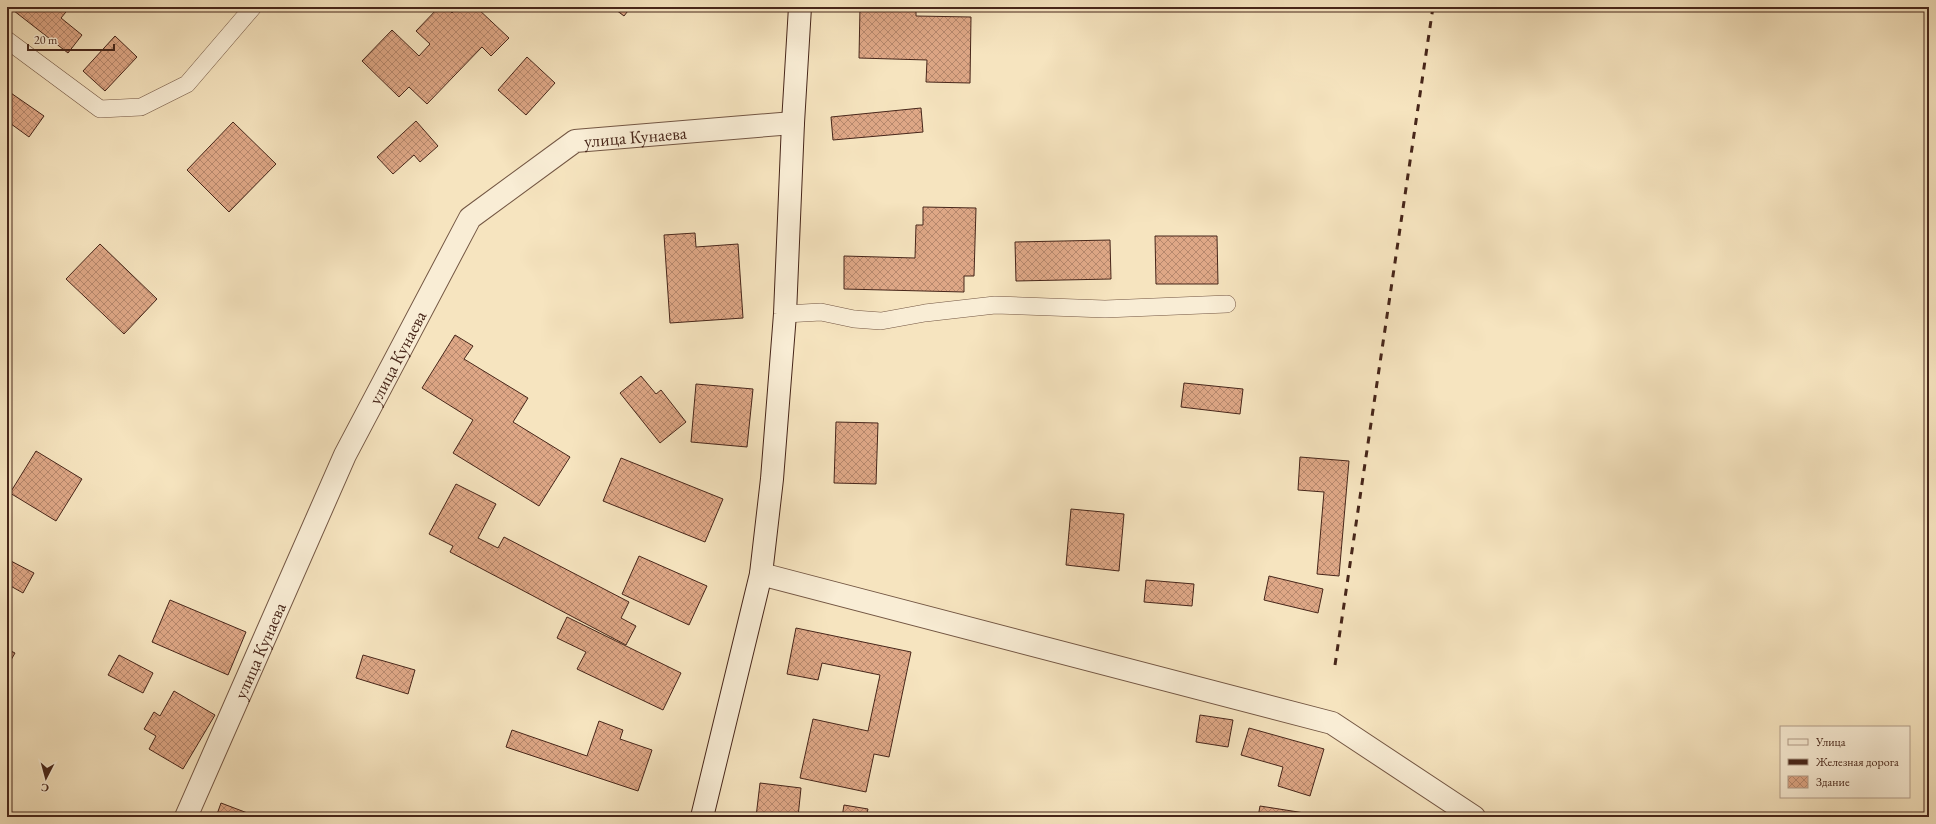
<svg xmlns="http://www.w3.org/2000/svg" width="1936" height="824" viewBox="0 0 1936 824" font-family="'EB Garamond',serif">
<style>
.building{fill:url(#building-cross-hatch);stroke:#47261a}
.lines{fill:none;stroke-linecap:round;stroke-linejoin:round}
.lane-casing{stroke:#735643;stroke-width:18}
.street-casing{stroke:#735643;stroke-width:24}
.secondary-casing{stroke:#47261a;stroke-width:24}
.lane{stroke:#f9edd5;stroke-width:17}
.street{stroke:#f9edd5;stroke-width:22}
.secondary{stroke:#f9edd5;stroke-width:22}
.rail{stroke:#47261a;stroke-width:3;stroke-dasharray:7 7;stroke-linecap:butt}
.labels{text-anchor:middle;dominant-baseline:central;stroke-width:4;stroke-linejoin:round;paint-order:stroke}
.street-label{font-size:18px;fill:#47261a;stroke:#f9edd5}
</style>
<defs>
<pattern id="building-cross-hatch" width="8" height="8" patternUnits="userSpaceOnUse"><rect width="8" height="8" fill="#dea786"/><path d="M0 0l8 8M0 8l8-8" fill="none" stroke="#b6886d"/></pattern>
</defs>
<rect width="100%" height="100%" fill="#f6e4bf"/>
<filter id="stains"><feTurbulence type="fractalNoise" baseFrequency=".005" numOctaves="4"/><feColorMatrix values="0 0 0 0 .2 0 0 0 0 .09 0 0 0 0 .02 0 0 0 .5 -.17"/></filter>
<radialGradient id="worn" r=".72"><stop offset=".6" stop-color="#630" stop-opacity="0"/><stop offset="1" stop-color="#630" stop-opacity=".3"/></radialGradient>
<path class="building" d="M9,7H70L61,18L82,35L68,53Z
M439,7H446L452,13L458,7H476L509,38L491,56L482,47L427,104L409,87L399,97L362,61L392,30L419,56L430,44L416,31Z
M612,7H631L624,16Z
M749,7H775V11Z
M860,7H916V16L971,17L970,83L926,82L927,60L859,58Z
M115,36L137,57L105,91L83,71Z
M527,57L555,83L526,115L498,90Z
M8,91L44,116L29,137L7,121Z
M921,108L923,132L833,140L831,117Z
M416,121L438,146L420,162L414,155L393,174L377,157Z
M233,122L276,164L229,212L187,170Z
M923,207L976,208L974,276H964V292L844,289V256L915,258L916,225H923Z
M695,233L696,247L738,244L743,318L670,323L664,235Z
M1155,236H1217L1218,284H1156Z
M1110,240L1111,279L1016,281L1015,242Z
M100,244L157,299L124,334L66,279Z
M455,335L473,346L464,359L528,398L513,422L570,457L539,506L453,453L473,420L422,388Z
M641,376L656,394L661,390L686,422L660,443L620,393Z
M1184,383L1243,389L1240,414L1181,407Z
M696,384L753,389L747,447L691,442Z
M836,422L878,423L876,484L834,483Z
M36,451L82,479L56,521L10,493Z
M1300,457L1349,461L1339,576L1317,574L1324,492L1298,490Z
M621,458L723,499L705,542L603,501Z
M456,484L496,504L478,538L498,548L504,537L629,602L621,618L636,626L626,645L450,552L453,546L429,534Z
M1071,509L1124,514L1119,571L1066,565Z
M639,556L707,586L689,625L622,594Z
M7,559L34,573L23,593L7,584Z
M1269,576L1323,589L1318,613L1264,600Z
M1146,580L1194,584L1192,606L1144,602Z
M170,600L246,632L228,675L152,642Z
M567,617L681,673L663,710L577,669L586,652L557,638Z
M796,628L911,652L889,757L874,754L866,792L800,778L813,719L868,731L880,675L822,663L818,680L787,674Z
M7,649L15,653L7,667Z
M119,655L153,673L143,693L108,675Z
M363,655L415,670L408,694L356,678Z
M174,691L215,715L183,769L149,749L156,736L144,729L154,712L160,716Z
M1200,715L1233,720L1228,747L1196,742Z
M599,721L623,730L620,739L652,750L638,791L506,747L512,730L587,756Z
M1249,728L1324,749L1310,796L1278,786L1283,767L1241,755Z
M760,783L801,788L798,817H756Z
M221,803L258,817H216Z
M844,805L868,809L866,817H842Z
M1260,806L1311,814L1310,817H1258Z"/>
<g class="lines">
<g class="lane-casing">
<path id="lane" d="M7,40L100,109L141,107L187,84L253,7
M785,314L821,312L854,319L881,321L925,313L995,305L1105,309L1227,304"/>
</g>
<g class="street-casing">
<g id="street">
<path d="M761,574L1332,723L1474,817"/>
<path id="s1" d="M186,817L345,455L470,218L575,141L793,123"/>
</g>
</g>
<g class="secondary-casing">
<path id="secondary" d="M702,817L761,574L772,479L785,314L793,123L800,7"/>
</g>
<use href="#lane" class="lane"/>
<use href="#street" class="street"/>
<use href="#secondary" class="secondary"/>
<path class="rail" d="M1335,665L1433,7"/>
</g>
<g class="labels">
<g class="street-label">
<text stroke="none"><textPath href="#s1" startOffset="854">улица Кунаева</textPath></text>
<text stroke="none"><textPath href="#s1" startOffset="506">улица Кунаева</textPath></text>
<text stroke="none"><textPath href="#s1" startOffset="182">улица Кунаева</textPath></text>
</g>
</g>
<rect width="1936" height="824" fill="none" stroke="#f6e4bf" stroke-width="24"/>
<rect x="8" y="8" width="1920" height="808" fill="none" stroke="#47261a" stroke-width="2"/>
<rect x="12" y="12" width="1912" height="800" fill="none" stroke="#47261a"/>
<rect x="1780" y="726" width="130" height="72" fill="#f9edd5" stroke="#b29d8a"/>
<rect x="1788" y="739" width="20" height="6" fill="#f9edd5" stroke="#b29d8a"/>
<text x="1816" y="746" font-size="12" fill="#47261a">Улица</text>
<rect x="1788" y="759" width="20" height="6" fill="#47261a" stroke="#b29d8a"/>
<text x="1816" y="766" font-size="12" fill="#47261a">Железная дорога</text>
<rect x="1788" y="776" width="20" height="12" fill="url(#building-cross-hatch)" stroke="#b29d8a"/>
<text x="1816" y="786" font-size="12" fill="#47261a">Здание</text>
<g transform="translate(46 778) rotate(186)" stroke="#f9edd5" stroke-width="3" paint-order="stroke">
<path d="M0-3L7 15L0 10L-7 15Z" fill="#47261a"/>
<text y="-6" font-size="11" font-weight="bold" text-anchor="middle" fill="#47261a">С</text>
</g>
<path d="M28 44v6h86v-6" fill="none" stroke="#47261a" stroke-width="2"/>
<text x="34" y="44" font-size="12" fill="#47261a" stroke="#f9edd5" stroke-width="3" paint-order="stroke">20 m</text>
<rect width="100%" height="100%" filter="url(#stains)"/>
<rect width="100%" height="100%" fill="url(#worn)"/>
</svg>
